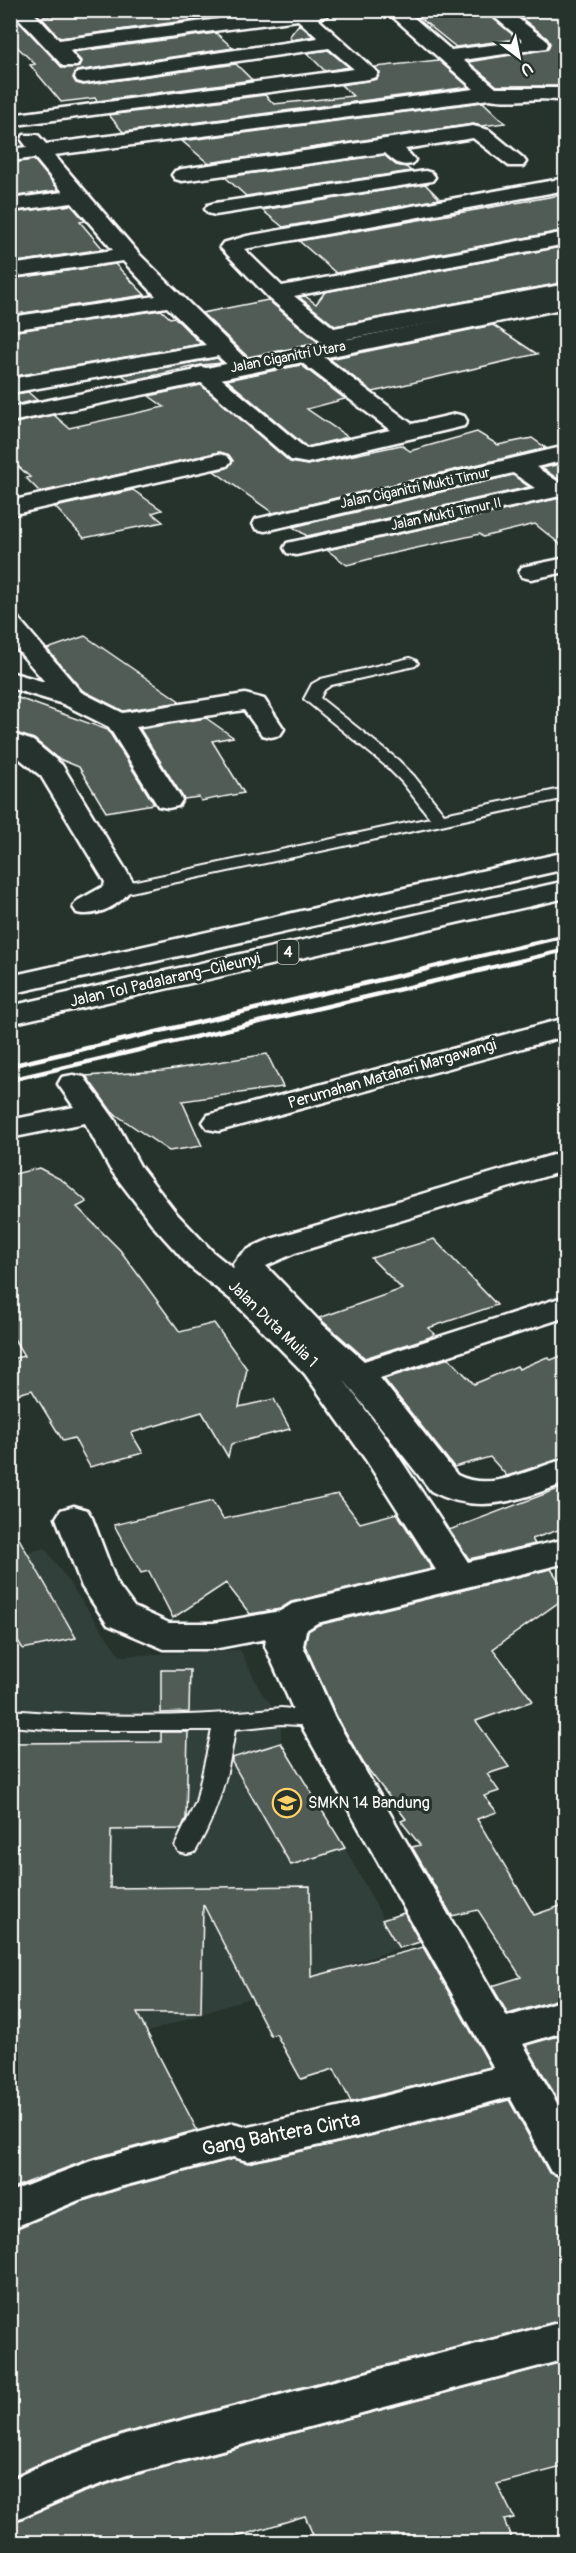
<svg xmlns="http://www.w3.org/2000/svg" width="576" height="2553" viewBox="0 0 576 2553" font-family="Pangolin,sans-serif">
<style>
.built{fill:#333f3a}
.building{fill:#515c57;stroke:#fff;stroke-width:1.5}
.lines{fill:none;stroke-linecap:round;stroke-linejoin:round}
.service-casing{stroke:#fff;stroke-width:4}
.minor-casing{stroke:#fff;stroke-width:5}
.tertiary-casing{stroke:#fff;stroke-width:5}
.motorway-casing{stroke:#fff;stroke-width:5}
.service{fill:#26332d;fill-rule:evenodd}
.minor{fill:#26332d;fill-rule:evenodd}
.tertiary{fill:#26332d;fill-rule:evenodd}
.motorway{fill:#26332d;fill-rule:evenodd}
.rail-far1{stroke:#fff;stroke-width:4}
.rail{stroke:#fff;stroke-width:4.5}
.labels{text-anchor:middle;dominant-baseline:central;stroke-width:6;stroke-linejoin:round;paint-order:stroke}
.far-street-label{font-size:14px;fill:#fff;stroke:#26332d}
.shield{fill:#26332d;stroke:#bec2c0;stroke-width:1.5}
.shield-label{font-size:15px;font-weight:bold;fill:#fff}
.street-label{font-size:16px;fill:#fff;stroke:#26332d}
.poi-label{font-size:16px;fill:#fff;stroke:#26332d;text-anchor:start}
.near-street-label{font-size:20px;fill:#fff;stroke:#26332d}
</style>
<rect width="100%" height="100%" fill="#26332d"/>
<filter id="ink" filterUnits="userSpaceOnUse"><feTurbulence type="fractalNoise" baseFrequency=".0167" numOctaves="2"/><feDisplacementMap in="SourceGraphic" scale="12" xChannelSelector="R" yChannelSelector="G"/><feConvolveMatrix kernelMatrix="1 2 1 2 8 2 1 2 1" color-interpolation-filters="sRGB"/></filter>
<g filter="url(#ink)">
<path class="built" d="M45,1548L120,1656L240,1650L261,1692L281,1716V1743L345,1848L399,1948L11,2078V1557Z"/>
<path class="building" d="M91,10H189L199,19L60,38L41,17Z
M410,10H484L518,39L456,47Z
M511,10H523L524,18L566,13V86H497L468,62L548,49L550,43L547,38Z
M17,20L63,68L79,67L81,61L73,52L216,33L233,48L77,71L73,78L76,83L83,85L236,64L252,80L97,101L95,98L61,102L30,65L35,64L10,40V21Z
M299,24L313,36L292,40L289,37Z
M328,50L349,67L325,71L307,53Z
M438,60L469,87L123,132L109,115L265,95L274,104L353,96L341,85L377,79L380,73L375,67Z
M483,102L505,123L482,126L473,124L208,163L182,141Z
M384,155L396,165L406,167L411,171L246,196L225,177Z
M34,160L59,190L10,197V163Z
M425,184L440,199L283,227L262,210Z
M566,194V230L336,273L299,241Z
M71,205L85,221L80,222L103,249L10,263V213Z
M566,246V282L335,326L299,297L305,296L316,304L325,292Z
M115,264L145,295L10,315V279Z
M268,300L319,343L248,357L202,313Z
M161,310L170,318L174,317L201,344L10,377V332Z
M493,325L537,354L373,392L330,359Z
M217,358L222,363L201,365L130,381L122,375Z
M301,365L345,399L307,409L348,437L307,447L227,380Z
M201,385L290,462L307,465L401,445L410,451L477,432L498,445L532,438L546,448L273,513L214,471L227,468L233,461L229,455L220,452L40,492L26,478L30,477L10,459V424L54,415L69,428L164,407L149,396Z
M28,392L37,400L10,406V393L16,394Z
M566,463V489L561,481L542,468Z
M513,475L529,487L307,536L293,527Z
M133,490L162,510L152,513L163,522L84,538L55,507Z
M566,493V549L535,524L483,537L480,534L385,555L347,565L327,550L560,498Z
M85,636L181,702L123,711L82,690L47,649Z
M10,695L108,730L154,804L106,812L79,767L57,758L34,739L10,731Z
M206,718L233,737L212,741L244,793L201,801L199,797L184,799L140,729Z
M267,1054L283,1087L182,1101L202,1146L169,1151L112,1112L86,1076L162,1071Z
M39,1168L62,1180L87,1202L77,1207L120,1250L180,1332L214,1323L247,1369L239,1407L274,1399L290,1429L231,1444L228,1457L202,1412L131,1433L143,1453L90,1467L74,1438L63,1441L32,1390L10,1396V1359L24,1356L10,1332V1175Z
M434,1239L497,1305L428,1328L435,1334L430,1337L365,1358L319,1318L402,1289L371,1258Z
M566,1354V1457L507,1476L490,1457L454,1467L384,1379L449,1358L474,1384L517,1366L519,1369L547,1357L551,1360Z
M566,1486V1537L558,1530L532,1539L535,1544L469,1559L449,1530Z
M338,1494L360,1523L397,1513L432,1569L291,1602L280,1609L250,1614L226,1583L173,1618L149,1571L141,1573L114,1525L212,1501L223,1519Z
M10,1523L76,1638L23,1649L10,1628Z
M551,1569L566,1591V1597L493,1649L533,1701L476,1721L509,1767L487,1774L499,1791L484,1796L497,1812L477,1819L534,1915L566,1904V1997L508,2014L492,1986L521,1977L478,1910L452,1916L412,1847L420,1845L401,1821L406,1819L364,1764L337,1717L305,1646L308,1631L318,1625Z
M161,1670H190L189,1712L161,1713Z
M161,1732H188L186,1818L181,1829L111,1830L110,1888L310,1886L311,1977L423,1947L491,2067L351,2102L334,2069L301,2079L276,2034L271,2036L203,1904L201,2013H137L197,2130L90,2159L10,2189V1743L161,1742Z
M281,1743L345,1848L291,1865L232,1762V1758Z
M404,1913L420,1942L399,1948L382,1920Z
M566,2034V2114L526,2045Z
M509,2100L549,2173L566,2179V2319L124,2433L46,2461L10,2477V2231L80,2202L120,2189L233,2159L248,2163L370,2136Z
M566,2361V2466L497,2484L514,2518L504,2520L513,2542H316L305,2516L220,2542H10V2524L82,2493L128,2477Z"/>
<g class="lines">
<g class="service-casing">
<path id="service" d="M410,658L415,660L418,663L415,666L331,685L324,690L320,698L398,760L414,776L444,814L566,788V798L117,895L111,894L109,890L117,885L430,818L402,782L386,766L304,699L312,684L321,679Z
M281,1708L324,1712L327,1718L324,1724L316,1726L281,1724L235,1729C229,1773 218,1813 195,1852L187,1854L179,1852L175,1846L196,1802L212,1730H58L10,1726V1710C100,1718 192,1718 281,1708Z"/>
</g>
<g class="minor-casing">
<path id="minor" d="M11,10H31L59,40L288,10H329L327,16L317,18L378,73L376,77L369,79L16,125L10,123V115L354,69L329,48L84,83L77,81L75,77L77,73L318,38L298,20L69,50L79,62L77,66H63Z
M385,10H405L451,50L523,41L486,10H507L546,40L548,44L546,48L463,60L496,88H560L566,89V102C540,95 515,104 490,99L54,155L140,255L253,366L250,371C235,374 229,366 218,356L16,392L10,390V380L16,378L206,345L167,307L10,330V317L156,296L123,261L10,277V265L113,250L72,203L10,211V199L63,192L35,158L10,161V149L27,147L21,139L24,135H38L46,144L474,89Z
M473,126L489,130L523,158L526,162L523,166H509L473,138L405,149L415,160L412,164C399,167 394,161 385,153L182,181L175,179L172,175L175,171L182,169Z
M425,171L432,173L435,177L432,181L215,215L208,213L205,209L208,205L215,203Z
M566,178V190L244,249L282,286L566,232V244L294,296L334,328L566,284V297L347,339L353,346L350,351L342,353L334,351L320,341L269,298L220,247L223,243L247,236Z
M305,347L313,349L412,424L456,414L464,416L467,421L464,426L456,428L307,463L291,460L191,374L194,369L202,367L210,369L306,449L390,430L297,359L294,354L297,349Z
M566,446V460L536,467L560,483L564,491L560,496L296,555L287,553L284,548L287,543L535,488L513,473L265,531L256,529L253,524L256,519Z
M219,454L227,456L231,461L227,466L10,515V501Z
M566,558V572L531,579L522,577L519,572L522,567Z
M10,617L19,619L81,692L123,713L245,694L264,699L284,729L280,735L271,737L262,735L244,710L136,727L182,800L178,806L168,808L158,806L109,727L63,704L10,688V672L45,682L10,641Z
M10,733L33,741L62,765L133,882C128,903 97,918 77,913L73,907L77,901L104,886L105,882L41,776L10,751Z
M566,1018V1036L219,1131L208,1129L203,1122L208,1115Z
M73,1075L84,1077L115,1120L140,1166L177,1214L214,1253L234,1269L233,1264C242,1250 256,1245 271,1239L566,1151V1170L295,1253L266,1266L322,1324L364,1361L566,1296V1317L380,1378L457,1475C492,1493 530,1468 566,1459V1483C518,1500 479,1516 431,1491L343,1379L391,1445L468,1562L566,1539V1563L317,1623L306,1630L303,1646L335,1718L507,2017L566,1999V2031L523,2044L566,2119V2177L551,2172L510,2097L369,2134L248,2161L233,2157L119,2187L79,2200L10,2229V2192L91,2161L233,2123L248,2127L369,2100L494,2068L297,1718L265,1646L266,1639L213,1649H164L108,1625L82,1587L56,1518L61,1510L74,1506L87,1510L92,1518L117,1584L134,1607L169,1623H213L281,1611L292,1604L305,1601L436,1570L366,1460L305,1374L234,1302L190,1267L155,1228L110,1169L85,1123L10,1138V1120L74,1107L58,1084L62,1077Z
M566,2321V2359L127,2475L81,2491L10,2522V2480L47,2463L125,2435Z"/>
</g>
<g class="tertiary-casing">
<path id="tertiary" d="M566,295V308L10,422V408Z"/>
</g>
<g class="motorway-casing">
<path id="motorway" d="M566,852V869L10,994V976Z
M566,881V898L10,1024V1006Z"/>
</g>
<use href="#service" class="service"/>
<use href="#minor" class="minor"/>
<use href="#tertiary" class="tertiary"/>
<use href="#motorway" class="motorway"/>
<path class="rail-far1" d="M420,970L566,936
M480,970L566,950"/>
<path class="rail" d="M10,1066L427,969
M10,1080L487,969"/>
</g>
</g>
<defs>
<g id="school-ring" transform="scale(1.5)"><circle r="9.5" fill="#26332d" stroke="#ffd166" stroke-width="1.5"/><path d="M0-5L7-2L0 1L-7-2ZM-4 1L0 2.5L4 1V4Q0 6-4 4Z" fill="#ffd166"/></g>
</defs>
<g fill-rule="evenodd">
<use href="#school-ring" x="287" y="1803"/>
</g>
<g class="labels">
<g class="far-street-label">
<text transform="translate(288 357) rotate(-11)">Jalan Ciganitri Utara</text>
<text transform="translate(415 488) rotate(-12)">Jalan Ciganitri Mukti Timur</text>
<text transform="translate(446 514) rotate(-12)">Jalan Mukti Timur II</text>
</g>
<rect class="shield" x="277.5" y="940" width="21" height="24" rx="4.5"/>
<g class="shield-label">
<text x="288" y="952">4</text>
</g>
<g class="street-label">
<text transform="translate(165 980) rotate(-13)">Jalan Tol Padalarang–Cileunyi</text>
<text transform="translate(392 1074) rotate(-16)">Perumahan Matahari Margawangi</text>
<text transform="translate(273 1324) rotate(44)">Jalan Duta Mulia 1</text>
</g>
<g class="poi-label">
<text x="308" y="1803">SMKN 14 Bandung</text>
</g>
<g class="near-street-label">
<text transform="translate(281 2134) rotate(-11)">Gang Bahtera Cinta</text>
</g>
</g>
<rect width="576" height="2553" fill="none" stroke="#26332d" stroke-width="36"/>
<rect x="18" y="18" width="540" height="2517" fill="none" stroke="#fff" stroke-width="2" filter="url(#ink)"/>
<g transform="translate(519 57) rotate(148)" stroke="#26332d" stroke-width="4.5" paint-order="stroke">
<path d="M0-4.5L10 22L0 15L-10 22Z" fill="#ffffff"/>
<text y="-9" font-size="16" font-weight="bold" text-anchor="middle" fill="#ffffff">U</text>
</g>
</svg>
